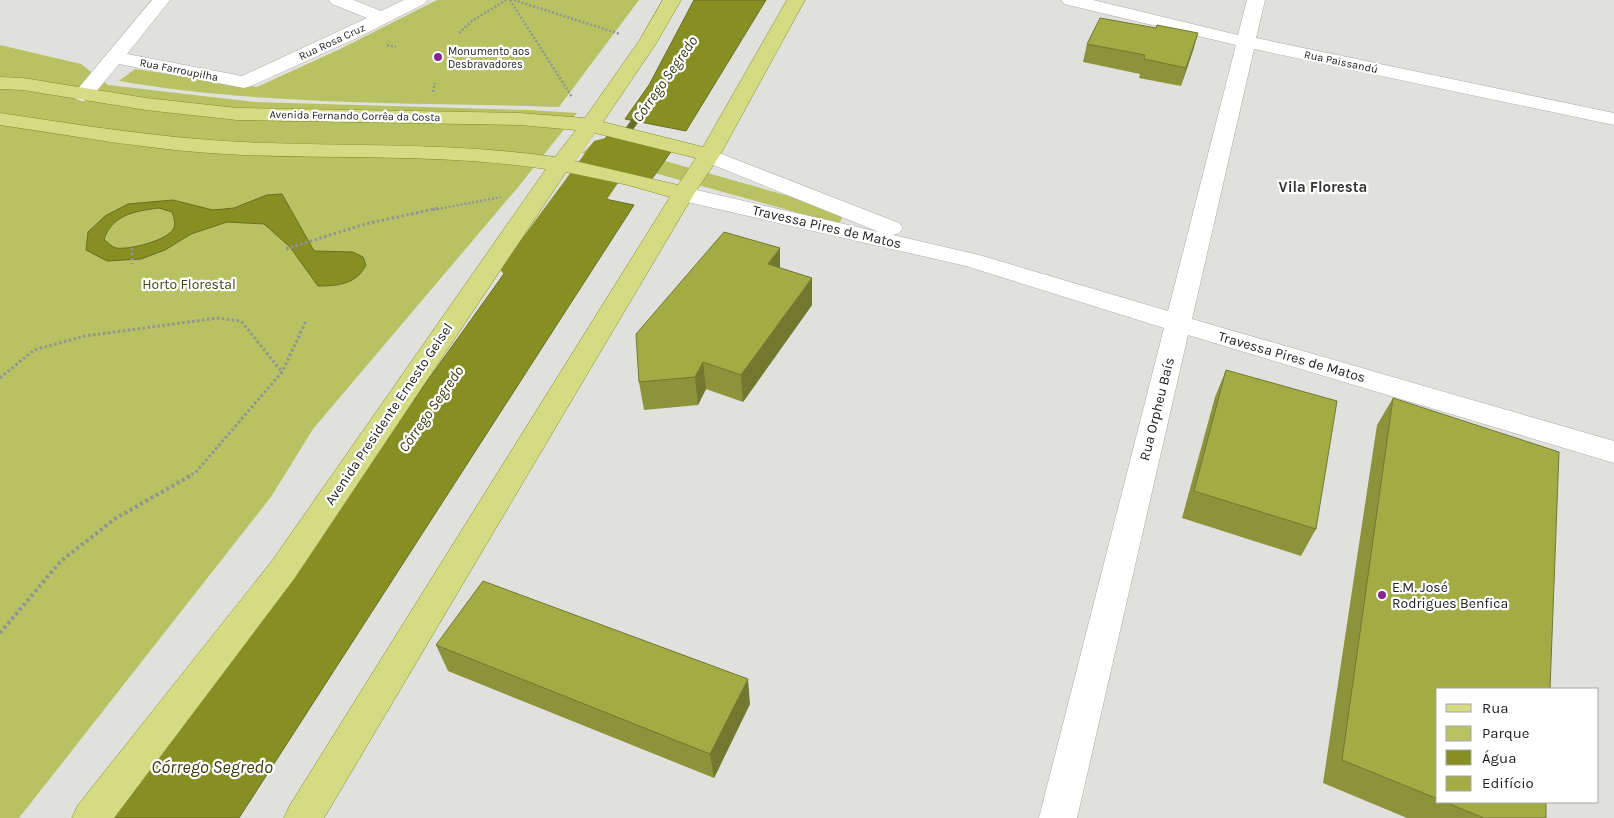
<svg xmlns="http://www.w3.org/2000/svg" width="1614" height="818" viewBox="0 0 1614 818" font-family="Karla,sans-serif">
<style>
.green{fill:#b9c262}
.water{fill:#878f23;stroke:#686e22;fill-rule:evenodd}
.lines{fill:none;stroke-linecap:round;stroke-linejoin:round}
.stream{fill:#686e22;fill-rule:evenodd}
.river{fill:#878f23;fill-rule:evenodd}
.street-casing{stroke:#a9aaa6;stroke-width:1}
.primary-casing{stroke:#848a2a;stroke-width:1}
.path-far2{stroke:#939490;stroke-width:2.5;stroke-dasharray:2 2;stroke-linecap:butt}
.path-far1{stroke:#939490;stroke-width:3;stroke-dasharray:2.5 2.5;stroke-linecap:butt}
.path{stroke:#939490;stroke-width:4;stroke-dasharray:3 3;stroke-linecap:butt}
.street{fill:#fff;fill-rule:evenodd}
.primary{fill:#d5db83;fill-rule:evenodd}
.wall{fill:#8c933b}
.shaded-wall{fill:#727830}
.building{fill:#a3ab45;stroke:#727830}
.poi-dot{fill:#872892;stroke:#fff;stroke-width:2}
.labels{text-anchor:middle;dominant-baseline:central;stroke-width:4.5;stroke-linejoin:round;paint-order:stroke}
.far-street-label{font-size:11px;fill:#21211f;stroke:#fff}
.far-poi-label{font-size:11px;fill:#21211f;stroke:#fff;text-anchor:start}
.street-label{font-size:14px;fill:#21211f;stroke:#fff}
.park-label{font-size:14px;fill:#42461b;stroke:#fff}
.poi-label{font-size:14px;fill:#21211f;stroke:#fff;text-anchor:start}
.water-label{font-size:15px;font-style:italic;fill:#383b10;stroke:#fff}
.neighbourhood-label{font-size:15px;font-weight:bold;fill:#32322f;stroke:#fff}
.near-water-label{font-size:18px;font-style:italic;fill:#383b10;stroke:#fff}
</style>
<rect width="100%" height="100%" fill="#e0e1dc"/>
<path class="green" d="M437,0H639L559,107C412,102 264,106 119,81L135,69L257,87L340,49Z
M0,45L81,64L108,85L255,102L529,110L577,113L519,186L313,429L271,497L19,818H0Z
M595,141L845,212L839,224L582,153Z"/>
<path class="water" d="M694,0H766L686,131L625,119L649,85Z
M611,131L675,146L649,183L583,167Z
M567,191L634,205L239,818H108L217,675L541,222Z
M282,194L314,251L353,252L363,257L366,265C357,284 338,286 318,286L290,247L264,224L227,222L191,234L165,250L141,259L107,261L86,250L88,232L105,216L128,204L173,200L213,210L234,208L267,195ZM159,208L172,212C174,218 177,225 172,231C163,241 130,250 116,248C112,247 107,242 104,239C113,214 136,211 159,208Z"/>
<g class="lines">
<path class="stream" d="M644,106L648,109L624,142H618V138L641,107Z"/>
<path class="river" d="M613,136L632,141L639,152L551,282L530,288L509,282L500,269L509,256L594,141Z"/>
<g class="street-casing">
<path id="street" d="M152,0H170L127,54L242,76L367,18L332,4L329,0H354L381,11L404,0H427L424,4L359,37L251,86L244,88L119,64L90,99L83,101L76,99L73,95L76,91Z
M1061,0H1093L1238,35L1247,0H1265L1256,38L1614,113V125L1254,49L1192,319L1614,441V463L1188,335L1077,818H1039L1164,328L966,266L683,201L675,199L672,194L675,189L683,187L879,232L701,160L698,155L701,150L709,149L899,223L903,228L899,233L893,235L979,255L1168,311L1236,45L1064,4Z"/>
</g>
<g class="primary-casing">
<path id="primary" d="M663,0H681L657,42L603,122L703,147L787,0H805L720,155L694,194L324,818H284L290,805L670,197L628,185L566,172L294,579L114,818H72L78,805L272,561L546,169C446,154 345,159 244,155C162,152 81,137 0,125V113C80,125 160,138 241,142C346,147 451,142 555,157L576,130L519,125L237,120L146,110L23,90L0,89V77L23,78L146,98L237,108L519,113L585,118L639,41ZM595,133L696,158L678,185L575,161Z"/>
</g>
<path class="path-far2" d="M510,0L572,97
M514,0L620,34
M459,33L472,21L506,0
M387,45L396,47
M433,92L435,83
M433,210L501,197"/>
<path class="path-far1" d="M132,248V264
M286,249L365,224L439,208
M0,378L34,350L85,336L218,318L241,321L282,372
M187,477L196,472L282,372L306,321"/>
<path class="path" d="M0,633L61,561L116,518L190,476"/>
<use href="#street" class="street"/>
<use href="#primary" class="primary"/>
</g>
<path class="wall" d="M1156,28L1198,33L1181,86L1139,78L1140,74L1083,62L1087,44Z
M780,268L812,278V305L743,402L706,389L698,405L644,410L639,382Z
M1226,370L1316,529L1301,556L1182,518L1215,397Z
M1393,398L1438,689V802H1546V818H1407L1323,783L1377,425Z
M436,645L750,704L714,778L448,671Z"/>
<path class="shaded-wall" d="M1198,33L1193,51L1181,86L1186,68Z
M780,248V276L768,264Z
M812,278V305L743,402L741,375Z
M703,362L706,389L698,405L695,377Z
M748,679L750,704L714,778L710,754Z"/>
<path class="building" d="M1100,18L1156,28L1157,25L1198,33L1186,68L1144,59L1145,55L1087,44Z
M724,232L780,248L768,264L812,278L741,375L703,362L695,377L639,382L636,334Z
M1226,370L1337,401L1316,529L1194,491Z
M1393,398L1559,452L1550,689H1438V799L1342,760Z
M483,581L748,679L710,754L436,645Z
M1445,802H1546V818H1484Z"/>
<g class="poi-dot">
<circle cx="438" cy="57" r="5"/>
<circle cx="1382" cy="595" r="5"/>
</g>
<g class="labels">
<g class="far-street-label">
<text transform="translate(332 42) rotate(-25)">Rua Rosa Cruz</text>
<text transform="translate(1341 62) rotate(12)">Rua Paissandú</text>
<text transform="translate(179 70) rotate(11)">Rua Farroupilha</text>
<text transform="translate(355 116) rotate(1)">Avenida Fernando Corrêa da Costa</text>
</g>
<g class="far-poi-label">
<text x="448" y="51">Monumento aos<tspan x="448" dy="13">Desbravadores</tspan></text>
</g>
<g class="street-label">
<text transform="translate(827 227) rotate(13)">Travessa Pires de Matos</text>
<text transform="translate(1292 357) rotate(16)">Travessa Pires de Matos</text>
<text transform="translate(1157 409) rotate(-76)">Rua Orpheu Baís</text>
<text transform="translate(389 414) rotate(-56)">Avenida Presidente Ernesto Geisel</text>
</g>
<g class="park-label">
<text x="189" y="284">Horto Florestal</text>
</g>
<g class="poi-label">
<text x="1392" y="587">E.M. José<tspan x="1392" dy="16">Rodrigues Benfica</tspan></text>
</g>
<g class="water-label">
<text transform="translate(665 79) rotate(-55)">Córrego Segredo</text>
<text transform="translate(431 409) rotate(-55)">Córrego Segredo</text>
</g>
<g class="neighbourhood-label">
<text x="1323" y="187">Vila Floresta</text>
</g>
<g class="near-water-label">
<text x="212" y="767">Córrego Segredo</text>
</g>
</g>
<rect x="1436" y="688" width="162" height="115" fill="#ffffff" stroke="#a6a6a5"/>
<rect x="1446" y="704" width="25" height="8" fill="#d5db83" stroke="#a6a6a5"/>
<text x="1482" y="713" font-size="15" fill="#21211f">Rua</text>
<rect x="1446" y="726" width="25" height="15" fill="#b9c262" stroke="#a6a6a5"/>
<text x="1482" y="738" font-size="15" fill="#21211f">Parque</text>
<rect x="1446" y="750" width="25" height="15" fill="#878f23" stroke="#a6a6a5"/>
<text x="1482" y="763" font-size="15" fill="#21211f">Água</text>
<rect x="1446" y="776" width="25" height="15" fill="#a3ab45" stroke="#a6a6a5"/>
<text x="1482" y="788" font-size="15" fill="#21211f">Edifício</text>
</svg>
